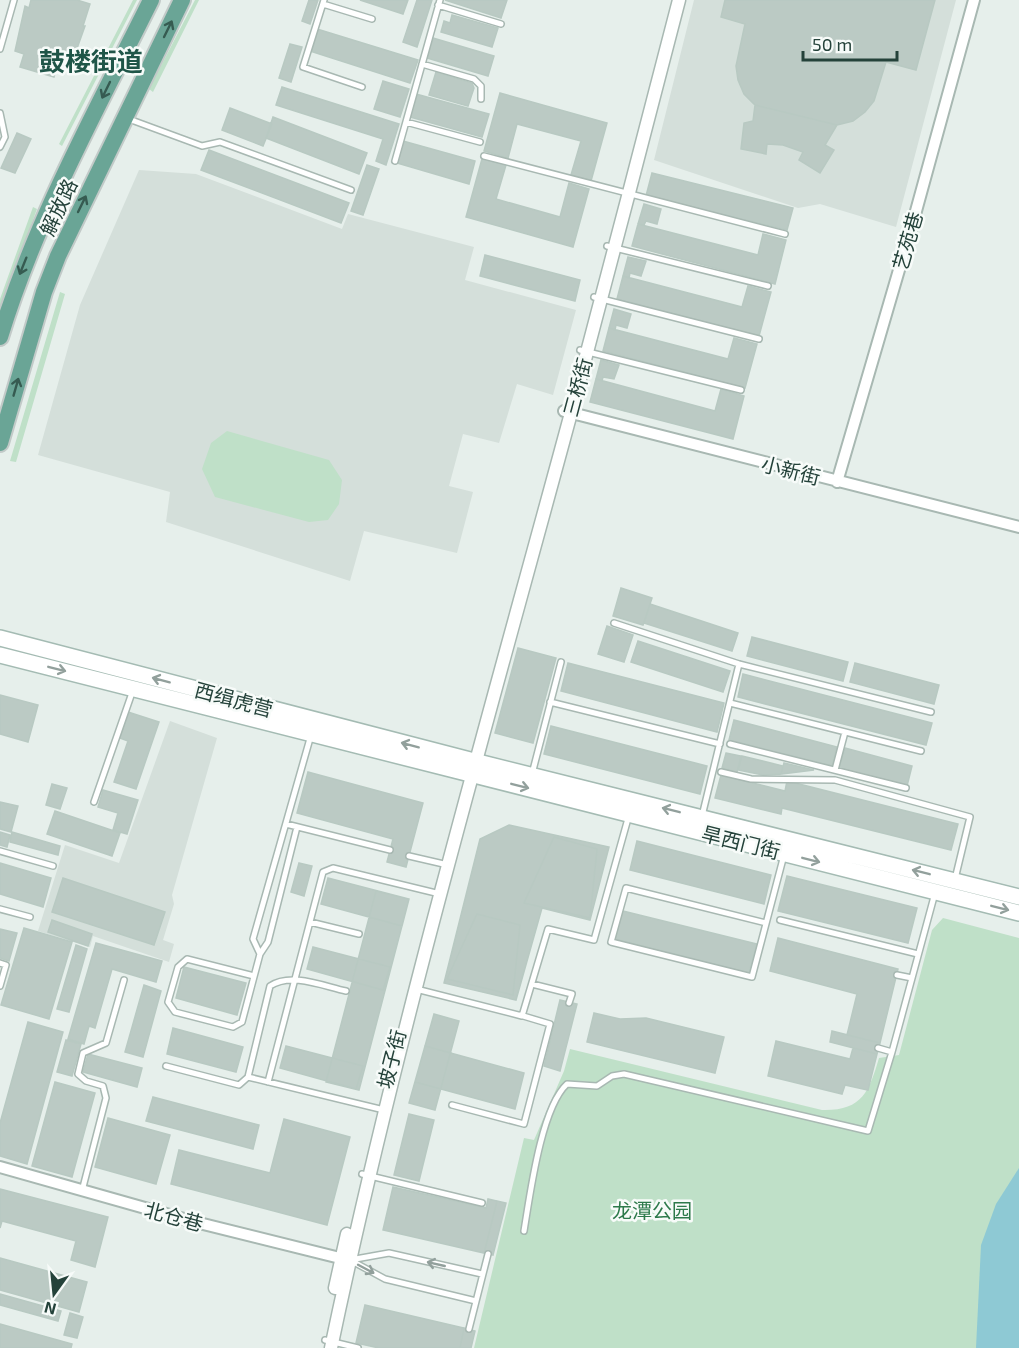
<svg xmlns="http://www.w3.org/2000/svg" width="1019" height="1348" viewBox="0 0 1019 1348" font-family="'Exo 2','Noto Sans SC',sans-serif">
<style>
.built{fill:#d4dfda}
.green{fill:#bfe0c8}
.water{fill:#8ec9d4}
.building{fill:#bbcac4;stroke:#b8c9c2;stroke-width:1.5}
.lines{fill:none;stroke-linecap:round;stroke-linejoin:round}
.service-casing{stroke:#a8b8b2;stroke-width:8}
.minor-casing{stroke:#a8b8b2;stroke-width:14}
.tertiary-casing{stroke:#a8b8b2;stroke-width:15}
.secondary-casing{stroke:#a4bbb3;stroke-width:18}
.primary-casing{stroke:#c2cac8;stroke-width:20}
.service{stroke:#fff;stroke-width:5}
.minor{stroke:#fff;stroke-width:10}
.tertiary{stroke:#fff;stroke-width:12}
.secondary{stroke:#fff;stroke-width:15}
.primary{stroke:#6aa596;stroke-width:16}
.oneway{stroke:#365b51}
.oneway2{stroke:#92a09c}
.labels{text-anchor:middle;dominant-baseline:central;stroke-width:5;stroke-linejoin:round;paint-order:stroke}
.street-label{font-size:20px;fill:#24423a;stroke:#f7fbf9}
.park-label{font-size:20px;fill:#2d7a4b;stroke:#f7fbf9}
.district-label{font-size:26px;font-weight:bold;fill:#1f5548;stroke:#f7fbf9}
</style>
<rect width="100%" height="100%" fill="#e6efeb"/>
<path class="built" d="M694,0H956L896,227L820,204L798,208L654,160Z
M139,170L196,174L342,229L348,214L474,247L465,280L576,310L553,395L517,384L499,443L463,434L449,486L473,492L457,553L364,531L350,581L166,522L170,492L38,455L80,305Z
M170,721L217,738L172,895L174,904L163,940L174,944L169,962L93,936L90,947L38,931L65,845L119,863Z"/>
<path class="green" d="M133,0H137L62,146L59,144Z
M195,0H199L153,92L149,89Z
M33,207L37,209L0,311V299Z
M60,292L65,294L16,462L10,461Z
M227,431L329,460L342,480L339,504L328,520L309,522L215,497L202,469L211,443Z
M943,918L1019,938V1348H474L524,1138L534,1140L564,1071L570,1049L822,1110C862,1111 869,1092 879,1058L899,1055L932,930Z"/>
<path class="water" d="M1019,1168V1348H976L981,1245L996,1204Z"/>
<path class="building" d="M31,0H77L90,4L83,26H85L70,68L57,64L54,77L20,67L24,54L15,51L25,6L29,8Z
M309,0H318L310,24L302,21Z
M360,0H408L403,14Z
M417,0H432L417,47L403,42Z
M445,0H507L501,18Z
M725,0H935L916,70L886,62L874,101L865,112L853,121L837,125L755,105L744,94L738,80L736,66L745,24L721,17Z
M452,15L498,28L492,47L441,32L444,21L450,23Z
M317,29L418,60L410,83L310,51Z
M433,38L494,56L488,76L427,58Z
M290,44L302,47L291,82L279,78Z
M436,72L472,83L474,88L468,106L429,95Z
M383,81L409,89L400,117L374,109Z
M282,87L399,124L386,165L376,161L383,139L276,105Z
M500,93L607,123L591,181L571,175L581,141L517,124L508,158L484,151Z
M416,94L489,114L482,137L410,117Z
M755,105L837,125L825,145L834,150L820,173L799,160L803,152L783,145L767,144L766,154L741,149L744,123L753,121Z
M230,108L272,124L263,146L222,130Z
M273,117L367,153L359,174L266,138Z
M17,133L31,139L15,173L1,168Z
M403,141L475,161L469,184L397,163Z
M209,150L349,203L341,223L201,170Z
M482,159L506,165L496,199L560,217L569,183L589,189L573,247L466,217Z
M367,165L379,169L363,215L351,211Z
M652,173L793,208L787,230L646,196Z
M644,204L661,209L657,224L646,221L644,225L638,224Z
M638,224L758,255L763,234L786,240L775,284L632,246Z
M485,255L580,280L575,301L480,276Z
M628,257L646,261L641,276L630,273L629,278L623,276Z
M623,276L742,307L748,286L771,292L759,336L617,299Z
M614,309L631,314L627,328L616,325L615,330L609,328Z
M609,328L728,359L734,338L757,344L745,388L603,351Z
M601,360L619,365L614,379L603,377L602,381L596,379Z
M596,379L715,411L721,389L744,396L733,439L590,402Z
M621,588L652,598L643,625L613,616Z
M650,604L738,633L732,651L644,623Z
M607,626L633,635L624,662L598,654Z
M752,637L848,662L843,681L747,656Z
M638,641L730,671L723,692L631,662Z
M518,648L556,658L533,743L495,733Z
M568,663L724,703L717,732L561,691Z
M855,663L939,685L934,704L850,682Z
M743,674L932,723L926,745L738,697Z
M0,695L38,705L28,742L0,734Z
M128,712L159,722L136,789L114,782L128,741L120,738Z
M734,720L837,747L832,766L729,740Z
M551,726L707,766L700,794L544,754Z
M845,748L912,766L907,786L839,768Z
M726,753L741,756L737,772L722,768Z
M742,756L783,766L781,774L763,775L738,770Z
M784,763L814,770L781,774Z
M308,772L423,803L406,867L387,862L393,839L297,813Z
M721,775L785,791L787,781L958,824L951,850L782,808L781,814L715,798Z
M52,784L67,788L60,809L46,805Z
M103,790L138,800L127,834L113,830L118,813L98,807Z
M0,802L18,806L11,832L0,829Z
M55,811L120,833L112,856L47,834Z
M509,825L609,847L590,920L542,908L516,1000L444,983L480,839Z
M0,832L10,835L7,847L0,845Z
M12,832L60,846L58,855L10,842Z
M554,837L597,849L590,918L524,903Z
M637,841L771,875L764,904L630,870Z
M0,863L51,878L43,907L0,894Z
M299,863L312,866L304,896L291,892Z
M787,876L917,908L908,943L778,911Z
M63,878L165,912L154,945L52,912Z
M328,878L409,899L402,926L321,904Z
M376,891L409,899L359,1090L326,1082Z
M623,911L757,944L749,973L615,939Z
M477,914L520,925L513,995L447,979Z
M52,920L92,934L88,946L48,932Z
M24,928L72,942L49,1019L1,1005Z
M0,929L17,933L9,961L0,958Z
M778,938L898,969L880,1043L847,1035L857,994L770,971Z
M96,943L162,961L156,982L112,969L95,1028L89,1026L84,1044L68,1039Z
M76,945L87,949L69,1012L57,1009Z
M313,947L390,967L383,990L307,969Z
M184,967L246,983L237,1015L176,998Z
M144,985L161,991L143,1057L125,1052Z
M560,1000L577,1004L560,1071L544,1066Z
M594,1013L620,1019L646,1018L724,1037L715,1073L587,1042Z
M434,1014L459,1021L435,1110L409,1103Z
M28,1022L63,1032L27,1164L0,1156V1123Z
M173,1028L243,1047L236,1072L167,1054Z
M832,1031L880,1043L877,1054L830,1042Z
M66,1040L81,1044L72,1076L57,1072Z
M776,1041L850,1059L853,1048L877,1054L868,1090L845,1085L842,1094L768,1076Z
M286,1046L363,1066L356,1089L280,1068Z
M425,1046L524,1073L515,1109L415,1082Z
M88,1054L142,1068L137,1087L83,1072Z
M55,1082L95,1093L72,1177L32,1166Z
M153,1097L259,1125L253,1149L146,1121Z
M409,1114L434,1120L419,1181L394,1175Z
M108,1118L170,1135L156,1184L95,1167Z
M284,1119L350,1137L327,1225L171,1184L179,1150L270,1173Z
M393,1187L486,1208L488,1199L497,1201L484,1253L383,1230Z
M0,1189L108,1217L95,1267L71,1260L76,1241L2,1221L0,1228Z
M497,1201L506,1203L493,1255L484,1253Z
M0,1258L87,1282L79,1312L0,1290Z
M0,1294L61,1311L58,1321L0,1305Z
M365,1305L464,1328L460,1348H379L356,1343Z
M70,1313L83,1317L77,1338L64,1335Z
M0,1324L72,1344L71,1348H0Z
M464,1328L475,1331L471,1348H460Z"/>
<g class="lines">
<g class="service-casing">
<path id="service" d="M324,0L303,67L362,87
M323,4L372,19
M438,5L501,24
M0,49L14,0
M422,64L474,79L481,86V99
M0,113L5,137L0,147
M126,118L202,146L220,142L351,190
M406,122L480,142
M484,156L785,234
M395,161L440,0
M607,246L768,286
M594,297L759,339
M580,350L741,390
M614,623L739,664L931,712
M550,702L720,744
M730,703L921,751
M730,744L906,788
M835,770L845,732
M721,772L751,779L835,780L970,817L955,879
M532,774L561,662
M94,802L133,690
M702,816L739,664
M286,824L390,850
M297,827L268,942L260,954L253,939L311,735
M0,851L53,866
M409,856L448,865
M0,909L30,917
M780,920L918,954
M310,922L359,934
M766,923L626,888L611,942L752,977L784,855
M0,963L6,965L0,986
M897,975L912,978
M254,976L187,959L178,967L168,1002L175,1012L233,1027L242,1022L260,954
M532,984L572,994L569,1003
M416,989L522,1016L548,929L594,940L629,815
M878,1048L892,1052L935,893
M166,1066L239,1085L248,1077L384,1110
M248,1077L270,986C291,972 323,986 346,991
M268,1082L323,872L333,868L440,894
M452,1105L524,1124L550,1024L520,1015
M362,1174L482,1203
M82,1191L106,1098L103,1086L86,1081L78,1074L83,1053L106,1043L124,980
M524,1231C530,1195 541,1108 567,1084L597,1086L612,1076L624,1074L868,1131L892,1052
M476,1301L385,1279L350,1260L389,1253L482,1274
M469,1329L488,1254
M325,1340L358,1348"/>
</g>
<g class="minor-casing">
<path id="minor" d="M564,411L1019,527
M837,482L913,222L974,0
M0,1167L191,1221L348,1260"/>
</g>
<g class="tertiary-casing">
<path id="tertiary" d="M335,1288L347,1234
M331,1348C397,1033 487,724 571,413C608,275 643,138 679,0"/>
</g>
<g class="secondary-casing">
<path id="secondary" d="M0,638L474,761L1019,897
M0,655L1019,913"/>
</g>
<g class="primary-casing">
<path id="primary" d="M0,337C36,219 96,111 151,0
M0,443L44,292L58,256L182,0"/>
</g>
<use href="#service" class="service"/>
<use href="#minor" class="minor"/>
<use href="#tertiary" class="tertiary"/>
<use href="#secondary" class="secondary"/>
<use href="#primary" class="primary"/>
</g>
<defs><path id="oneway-shaft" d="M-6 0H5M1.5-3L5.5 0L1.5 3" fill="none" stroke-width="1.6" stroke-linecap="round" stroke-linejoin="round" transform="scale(1.5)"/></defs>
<g class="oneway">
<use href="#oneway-shaft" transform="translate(168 29) rotate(-64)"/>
<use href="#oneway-shaft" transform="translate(106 90) rotate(116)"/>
<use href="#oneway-shaft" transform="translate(82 204) rotate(-64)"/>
<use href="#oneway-shaft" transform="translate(23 266) rotate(112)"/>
<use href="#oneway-shaft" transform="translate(16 387) rotate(-74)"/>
</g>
<g class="oneway2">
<use href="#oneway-shaft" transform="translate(57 669) rotate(14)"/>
<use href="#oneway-shaft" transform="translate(161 680) rotate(-165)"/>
<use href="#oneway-shaft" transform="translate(410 745) rotate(-165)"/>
<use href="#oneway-shaft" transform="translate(520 786) rotate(14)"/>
<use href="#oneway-shaft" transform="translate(671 810) rotate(-166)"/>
<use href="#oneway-shaft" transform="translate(811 860) rotate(14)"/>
<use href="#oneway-shaft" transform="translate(921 872) rotate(-166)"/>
<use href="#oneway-shaft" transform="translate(1000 908) rotate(14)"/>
<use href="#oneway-shaft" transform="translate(436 1264) rotate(-167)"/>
<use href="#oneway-shaft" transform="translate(366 1269) rotate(28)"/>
</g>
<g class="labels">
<g class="street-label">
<text transform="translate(58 207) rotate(-65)">解放路</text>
<text transform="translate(907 241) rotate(-74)">艺苑巷</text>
<text transform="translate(577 387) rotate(-75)">三桥街</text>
<text transform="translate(791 470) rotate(14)">小新街</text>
<text transform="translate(234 699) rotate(15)">西缉虎营</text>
<text transform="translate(741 842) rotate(14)">旱西门街</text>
<text transform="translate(391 1059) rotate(-76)">坡子街</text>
<text transform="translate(174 1216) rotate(15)">北仓巷</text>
</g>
<g class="park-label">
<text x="652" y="1210">龙潭公园</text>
</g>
<g class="district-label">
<text x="91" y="60">鼓楼街道</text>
</g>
</g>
<g transform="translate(54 1294) rotate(195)" stroke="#f7fbf9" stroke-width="4.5" paint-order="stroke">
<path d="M0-4.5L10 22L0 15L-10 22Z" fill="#24423a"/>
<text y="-9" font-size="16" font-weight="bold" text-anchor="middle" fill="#24423a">N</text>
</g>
<path d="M803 51v9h94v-9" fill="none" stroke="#24423a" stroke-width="3"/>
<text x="812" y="51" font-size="18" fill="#24423a" stroke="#f7fbf9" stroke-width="4.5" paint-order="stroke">50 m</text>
</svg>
